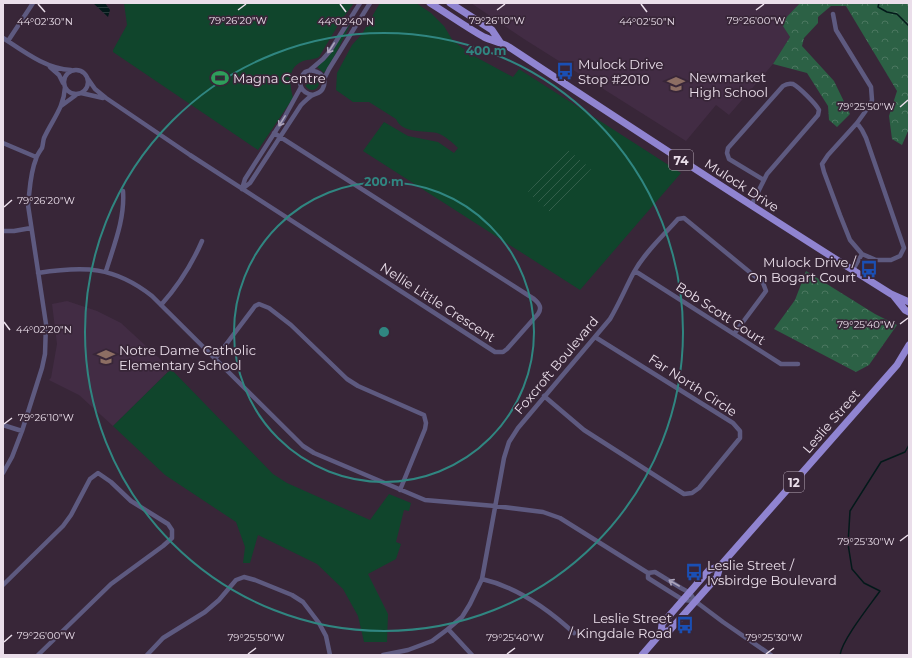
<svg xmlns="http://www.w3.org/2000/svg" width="912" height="658" viewBox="0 0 912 658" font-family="Montserrat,sans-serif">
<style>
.built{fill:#422c44}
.green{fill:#10452c}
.forest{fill:url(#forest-crowns)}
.garden{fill:url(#garden-furrows)}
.water{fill:url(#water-rules)}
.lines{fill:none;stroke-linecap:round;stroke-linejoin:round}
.stream{stroke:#03191a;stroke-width:1.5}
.street{stroke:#5e5a80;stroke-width:4.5}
.primary{stroke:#9084d1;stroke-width:7}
.oneway{stroke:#aba3ba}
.ticks{fill:none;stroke:#eadeea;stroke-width:1.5}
.ring{fill:none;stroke:#308681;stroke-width:2}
.labels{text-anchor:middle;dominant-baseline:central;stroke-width:3.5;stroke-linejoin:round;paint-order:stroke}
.shield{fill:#382638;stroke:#b5a7b5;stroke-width:1}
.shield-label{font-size:12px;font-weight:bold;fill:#eadeea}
.poi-label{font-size:13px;fill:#eadeea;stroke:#382638;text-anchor:start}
.street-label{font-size:13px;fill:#eadeea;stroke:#382638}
.ticks-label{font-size:10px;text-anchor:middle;fill:#eadeea;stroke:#382638;stroke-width:3.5;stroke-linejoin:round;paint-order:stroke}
.centre{fill:#308681;stroke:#382638;stroke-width:2}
.ring-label{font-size:12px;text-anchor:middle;font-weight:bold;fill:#308681;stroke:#382638;stroke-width:3.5;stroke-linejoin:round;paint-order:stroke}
</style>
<defs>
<pattern id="forest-crowns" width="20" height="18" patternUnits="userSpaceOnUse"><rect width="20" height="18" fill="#2c6145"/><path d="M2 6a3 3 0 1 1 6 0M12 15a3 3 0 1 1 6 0" fill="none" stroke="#4b7760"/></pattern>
<pattern id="garden-furrows" width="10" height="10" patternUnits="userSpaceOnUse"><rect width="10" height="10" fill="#10452c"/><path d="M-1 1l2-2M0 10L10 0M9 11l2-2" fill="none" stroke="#335f4b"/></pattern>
<pattern id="water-rules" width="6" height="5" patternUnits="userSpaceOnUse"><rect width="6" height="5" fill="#03191a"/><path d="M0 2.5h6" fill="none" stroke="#283a3b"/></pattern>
</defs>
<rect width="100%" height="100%" fill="#382638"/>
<path class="built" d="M471,3H800L782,23L790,37L773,64L729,115L716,105L686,141L524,39Z
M67,301L97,311L121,323L171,369L113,426L79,395L49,380L51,378L57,344L52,304Z"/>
<path class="green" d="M124,3H354L340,22L319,57C314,60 308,59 303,61C286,68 290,85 293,98L258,150L113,52V50L127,25Z
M380,3H416L431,13L444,26L453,41L474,56L513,77L519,69L681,173L580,290L363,151L384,122L408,136L438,142L454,153L458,148C453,143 444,135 437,133C424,130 402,134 396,119L369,102H353L336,90L337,73L352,45L362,34Z
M349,25H350L334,57L324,73L317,67L328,57Z
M305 83a7 7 0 1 1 14 0a7 7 0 1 1-14 0Z
M171,369L273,474L287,483L370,520L389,494L411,503L409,511L404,510L396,542L401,544L396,559L368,574L388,614L387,642H364L358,616L343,589L317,564L258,535L250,563H243L245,547L236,522L165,475L113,426Z"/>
<path class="forest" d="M800,3H909V129L902,145L892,139L889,116L897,91L846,6H831L818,17V23L804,38L802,46L834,81L850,114L837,127L829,120L828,106L807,73L773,64L790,37L781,23Z
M806,271L875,314L897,325L869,365L856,372L774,329L795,300Z"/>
<path class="garden" d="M567,149L591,169L552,214L528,192Z"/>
<path class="water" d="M93,3H105L110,10L108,17Z"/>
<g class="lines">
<path class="stream" d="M879,3L878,7L887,12L897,14L909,26
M840,655C842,640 870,605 880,591L864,583L852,569L848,544L850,511L881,462L905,452L909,445"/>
<path class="street" d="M833,14L836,30L871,87L872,100L870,105L857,123L828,155L822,164L824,172L840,215L850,240L862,254L876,260H891L900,256L904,248L866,138L862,130L857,123
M3,38C23,51 46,69 71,70
M8,41L33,3
M50,67L59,75L63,83
M64 82a12 12 0 1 1 24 0a12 12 0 1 1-24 0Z
M310,70L323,59L330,51L360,3
M88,79L95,89L106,98L190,155L495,352H503L507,349L538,314C542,308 540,304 534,299L274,133
M324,79L329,69L370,3
M81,93L103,98
M61,106L76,95
M3,143L36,157
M242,189L250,183L301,105C304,102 307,99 311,96C315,93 321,94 323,88C329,76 315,67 305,72C296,81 300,93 313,95
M242,189L245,179L284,118L301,87
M751,206L767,174L818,115L819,110C816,104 799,87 793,84C789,83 786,84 783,86L728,148L727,153L729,159L764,180
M3,231H14L31,228
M853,270L862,254
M106,271C114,245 125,219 123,191
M635,271L781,364H798
M38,273C84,266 114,266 152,296L303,446L314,453L425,500L495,506L543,512L560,518L648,573L655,572L681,588L690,593L695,601
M161,305C178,286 192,264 202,241
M215,359L255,306L259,304L269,308L291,325L347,379L358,386L424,415L426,423L425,429L400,490
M544,396L584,430L684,494L692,493L699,488L740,438V431L733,423L595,337
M3,425L22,431
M3,473L12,457L22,431L42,368L45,354L46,324L28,205C30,189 30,173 36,159C37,155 40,151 42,148C43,145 43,141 44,138C52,120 64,108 65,87
M648,573V578L683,600L695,601L723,622L771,655
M482,579C517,587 548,609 574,633
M3,585L63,526L71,515L90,479L98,473L111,482L131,501L168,524L172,530V538L163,546L111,584L38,655
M448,629L472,655
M147,655L163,638L205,612L219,600L236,580L244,577L255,580L292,595L303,602L319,623L326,636L330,655
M383,655L408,650L432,641L448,629L462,617L470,604L482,579L504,458L509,442L518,428L610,319C619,304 626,287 634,272C645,252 663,236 678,219L684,218L763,283L766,291L734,334"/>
<path class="primary" d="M430,3C448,14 466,27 484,37C492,41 501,42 509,47C636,131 763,214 891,294L909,302
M450,3L492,30L500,42
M893,295L905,310L909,312
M661,633L670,630L717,577L720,566L897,365L909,345
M642,655L661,633L662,624L709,570L720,566"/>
</g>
<defs><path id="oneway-shaft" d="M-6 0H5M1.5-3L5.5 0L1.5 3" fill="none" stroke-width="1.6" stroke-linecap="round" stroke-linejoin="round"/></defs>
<g class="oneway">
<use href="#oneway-shaft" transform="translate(331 48) rotate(123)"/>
<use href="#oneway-shaft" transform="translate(282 121) rotate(122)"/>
<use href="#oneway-shaft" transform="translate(674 583) rotate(-150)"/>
</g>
<path class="ticks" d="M38,4L45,12M340,4L346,12M641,4L647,12M238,10L246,4M497,10L505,4M756,10L764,4M900,107L908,100M4,207L12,200M4,322L10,330M900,324L908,318M4,424L12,418M900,541L908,535M4,642L12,635M248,654L256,648M507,654L515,648M766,654L774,648"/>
<g class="ring">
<circle cx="384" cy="332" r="150"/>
<circle cx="384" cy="332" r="299"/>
</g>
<defs>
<g id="bus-bare" transform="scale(1.38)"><path d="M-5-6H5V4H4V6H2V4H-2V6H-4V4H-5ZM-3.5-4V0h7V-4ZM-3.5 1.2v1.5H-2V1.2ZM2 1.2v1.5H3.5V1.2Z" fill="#1a4fb4" stroke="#382638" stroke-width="2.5" paint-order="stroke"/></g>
<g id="stadium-bare" transform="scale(1.38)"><path d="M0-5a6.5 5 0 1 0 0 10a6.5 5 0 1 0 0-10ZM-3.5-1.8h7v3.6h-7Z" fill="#2e9e5b" stroke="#382638" stroke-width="2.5" paint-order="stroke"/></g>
<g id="school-bare" transform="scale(1.38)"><path d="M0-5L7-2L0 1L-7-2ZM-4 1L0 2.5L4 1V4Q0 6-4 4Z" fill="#8d6e63" stroke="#382638" stroke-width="2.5" paint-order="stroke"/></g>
</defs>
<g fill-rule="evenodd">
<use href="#bus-bare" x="565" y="71"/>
<use href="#stadium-bare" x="220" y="78"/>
<use href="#school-bare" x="676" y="84"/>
<use href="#bus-bare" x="869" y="269"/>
<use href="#school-bare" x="106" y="357"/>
<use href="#bus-bare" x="694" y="572"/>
<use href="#bus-bare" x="685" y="625"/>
</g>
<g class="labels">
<g class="shield">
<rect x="669" y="150" width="24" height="20" rx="3"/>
<rect x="784" y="472" width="20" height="20" rx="3"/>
</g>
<g class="shield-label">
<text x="681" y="160">74</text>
<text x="794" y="482">12</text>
</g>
<g class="poi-label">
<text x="578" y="64">Mulock Drive<tspan x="578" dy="15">Stop #2010</tspan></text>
<text x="689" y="77">Newmarket<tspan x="689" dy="15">High School</tspan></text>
<text x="233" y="78">Magna Centre</text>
<text x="856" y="262" text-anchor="end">Mulock Drive /<tspan x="856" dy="15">On Bogart Court</tspan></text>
<text x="119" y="350">Notre Dame Catholic<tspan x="119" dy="15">Elementary School</tspan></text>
<text x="707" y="565">Leslie Street /<tspan x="707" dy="15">Ivsbirdge Boulevard</tspan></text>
<text x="672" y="618" text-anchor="end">Leslie Street<tspan x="672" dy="15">/ Kingdale Road</tspan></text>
</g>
<g class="street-label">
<text transform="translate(742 185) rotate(33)">Mulock Drive</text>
<text transform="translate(438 302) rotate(33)">Nellie Little Crescent</text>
<text transform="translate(721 313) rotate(33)">Bob Scott Court</text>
<text transform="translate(556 365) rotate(-50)">Foxcroft Boulevard</text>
<text transform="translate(693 385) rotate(33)">Far North Circle</text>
<text transform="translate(831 421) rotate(-49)">Leslie Street</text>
</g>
</g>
<g class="ticks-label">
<text x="238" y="24">79°26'20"W</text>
<text x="497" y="24">79°26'10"W</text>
<text x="756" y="24">79°26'00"W</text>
<text x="45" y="25">44°02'30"N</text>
<text x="346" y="25">44°02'40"N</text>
<text x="647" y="25">44°02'50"N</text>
<text x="866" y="110">79°25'50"W</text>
<text x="46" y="204">79°26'20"W</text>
<text x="866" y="328">79°25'40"W</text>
<text x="44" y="333">44°02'20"N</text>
<text x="46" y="421">79°26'10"W</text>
<text x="866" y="545">79°25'30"W</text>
<text x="46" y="639">79°26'00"W</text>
<text x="256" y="641">79°25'50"W</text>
<text x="515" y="641">79°25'40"W</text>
<text x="774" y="641">79°25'30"W</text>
</g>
<circle cx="384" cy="332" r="6" class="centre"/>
<g class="ring-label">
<text x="486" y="55">400 m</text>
<text x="384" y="186">200 m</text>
</g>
<rect width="912" height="658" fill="none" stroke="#eadeea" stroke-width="8"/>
</svg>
